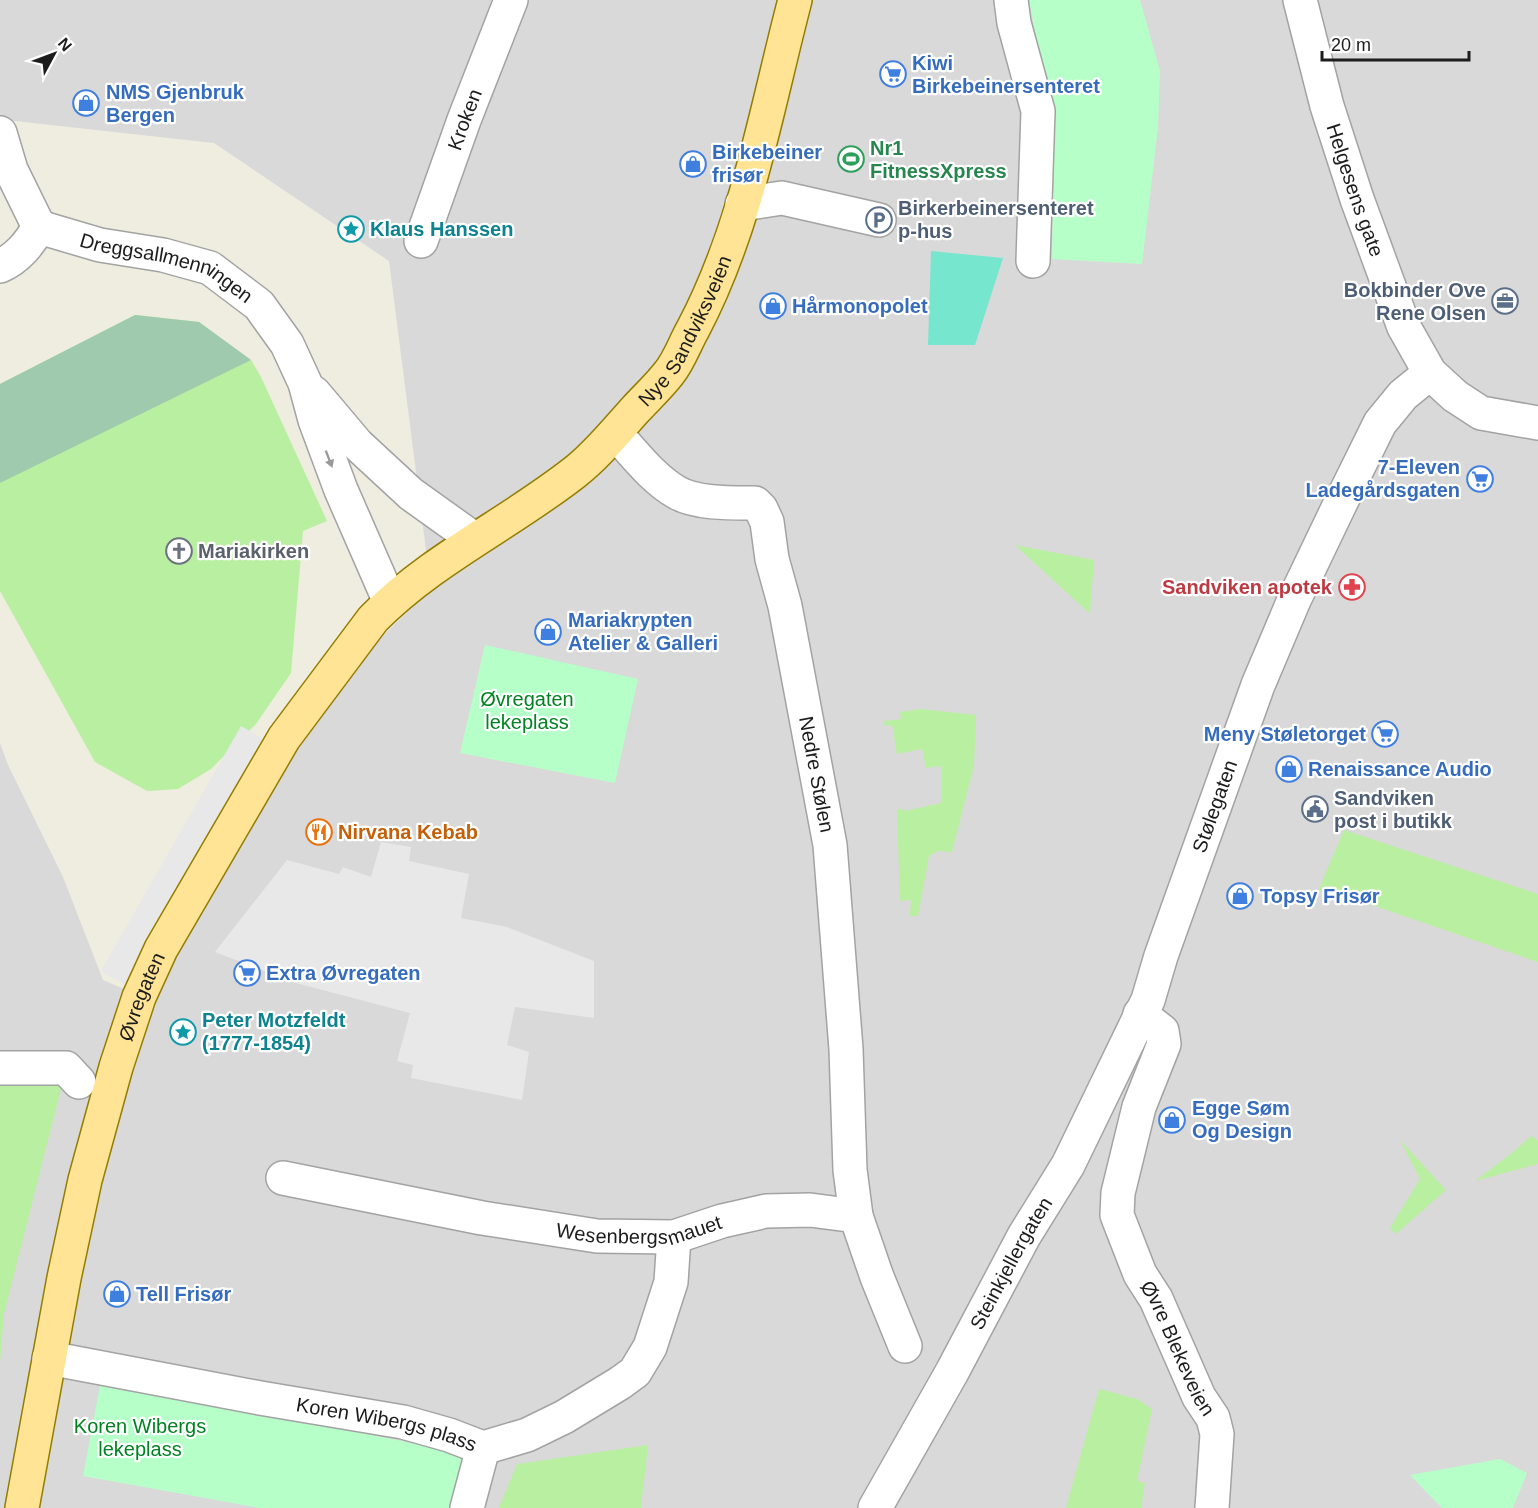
<svg xmlns="http://www.w3.org/2000/svg" width="1538" height="1508" viewBox="0 0 1538 1508" font-family="Helvetica,sans-serif">
<style>
.residential{fill:#dad9d9}
.grass{fill:#b9efa0}
.cemetery{fill:#9fcaad}
.park{fill:#b7ffc9}
.pitch{fill:#76e6ce}
.parking{fill:#e8e8e8}
.lines{fill:none;stroke-linecap:round;stroke-linejoin:round}
.minor-casing{stroke:#a3a3a3;stroke-width:36}
.major-casing{stroke:#947d00;stroke-width:36}
.minor{stroke:#fff;stroke-width:33}
.major{stroke:#ffe495;stroke-width:33}
.oneway{fill:#999}
.labels{text-anchor:middle;dominant-baseline:central;stroke-width:4.5;stroke-linejoin:round;paint-order:stroke}
.shop-label{font-size:20px;font-weight:bold;fill:#366cbe;stroke:#fff;text-anchor:start}
.street-label{font-size:20px;fill:#1c1c1c;stroke:#fff}
.leisure-label{font-size:20px;font-weight:bold;fill:#27864d;stroke:#fff;text-anchor:start}
.service-label{font-size:20px;font-weight:bold;fill:#4e5e75;stroke:#fff;text-anchor:start}
.culture-label{font-size:20px;font-weight:bold;fill:#0d838f;stroke:#fff;text-anchor:start}
.worship-label{font-size:20px;font-weight:bold;fill:#5b616d;stroke:#fff;text-anchor:start}
.health-label{font-size:20px;font-weight:bold;fill:#be3a42;stroke:#fff;text-anchor:end}
.park-label{font-size:20px;fill:#018322;stroke:#fff}
.food-label{font-size:20px;font-weight:bold;fill:#c56008;stroke:#fff;text-anchor:start}
</style>
<rect width="100%" height="100%" fill="#efece0"/>
<path class="residential" d="M0,0H1538V1508H0V743L8,765L63,877L103,980L140,996L231,783L431,589L389,261L214,143L6,120L0,123Z"/>
<path class="grass" d="M135,315L199,322L251,360L261,377L327,521L303,531L291,673L256,724L211,769L178,789L147,791L95,762L0,591V384Z
M1015,545L1094,560L1090,614Z
M921,709L976,715L974,766L952,852L938,851L929,856L918,916H910L911,900L900,901L897,809H902L905,811L941,803L942,766L926,768L922,749L897,754L892,725L885,726L884,721L901,719L900,712Z
M1344,830L1538,894V962L1334,892L1318,891Z
M63,1081L4,1314L0,1363V1084Z
M1531,1136L1538,1140V1164L1475,1181L1513,1152Z
M1400,1140L1446,1190L1396,1234L1390,1228L1420,1179Z
M1099,1389L1137,1399L1152,1409L1137,1481L1145,1483L1141,1508H1066Z
M648,1445L641,1508H499L517,1464Z"/>
<path class="cemetery" d="M135,315L199,322L251,360L0,483V384Z"/>
<path class="park" d="M1029,0H1140L1160,71L1158,127L1142,264L1052,259L1054,132Z
M485,645L638,679L615,783L460,753Z
M101,1380L465,1454L452,1508H260L83,1476Z
M1500,1459L1527,1473L1513,1508H1442L1410,1475Z"/>
<path class="pitch" d="M931,251L1003,258L975,345H928Z"/>
<path class="parking" d="M241,726L270,743L130,988L101,971Z
M381,842L411,847L409,861L469,874L461,918L507,927L594,961V1018L515,1007L507,1045L529,1052L522,1100L411,1078L413,1065L397,1061L410,1013L296,983L215,952L287,860L339,874L343,867L371,877Z"/>
<g class="lines">
<g class="minor-casing">
<g id="minor">
<path d="M1011,0L1014,23L1038,111L1033,261"/>
<path id="s1" d="M1300,0L1327,106L1357,199L1404,327L1430,373L1455,396L1481,413L1538,423"/>
<path d="M0,133L11,170L39,227"/>
<path d="M742,204L782,198L879,220"/>
<path id="s2" d="M39,227L100,245L163,255L210,268L259,305L287,344L305,383L315,420L341,490L390,602"/>
<path id="s3" d="M421,241L464,120L511,0"/>
<path d="M0,266C18,258 29,244 39,227"/>
<path d="M314,393L357,444L411,494L474,539"/>
<path id="s4" d="M615,433C634,453 652,478 676,492C696,504 732,503 755,503L761,509L767,522L772,559L785,606L830,845L846,1049L850,1170L856,1216"/>
<path id="s5" d="M1140,1014L1162,1031L1164,1044L1139,1107L1118,1193L1117,1215L1140,1274L1156,1299L1199,1397L1213,1418L1217,1434L1212,1508"/>
<path d="M0,1068H66L79,1082"/>
<path id="s6" d="M283,1178L482,1218L597,1236L674,1237L722,1221L766,1211L810,1210L856,1216L877,1277L905,1346"/>
<path id="s7" d="M49,1358L260,1398L403,1422L449,1435L483,1448L527,1435L564,1417L620,1383L635,1372L650,1347L671,1282L674,1237"/>
<path d="M467,1508L483,1448"/>
<path id="s8" d="M875,1508L952,1372L1024,1236L1068,1165L1148,1000L1161,956L1258,685L1294,600L1340,504L1380,423L1403,395L1430,373"/>
</g>
</g>
<g class="major-casing">
<g id="major">
<path id="s9" d="M22,1508L64,1278L85,1180L116,1067L139,997L161,949L284,738L373,619C432,559 509,524 575,472C597,455 616,431 635,410C646,398 659,386 669,373C679,361 685,343 693,329C747,227 766,110 795,0"/>
</g>
</g>
<use href="#minor" class="minor"/>
<use href="#major" class="major"/>
</g>
<defs><path id="oneway-solid" d="M-6-.8H1V-3.2L6.5 0L1 3.2V.8H-6Z" transform="scale(1.5)"/></defs>
<use class="oneway" href="#oneway-solid" transform="translate(329 459) rotate(69)"/>
<defs>
<g id="supermarket-ring" transform="scale(1.35)"><circle r="9.5" fill="#fff" stroke="#3f7fe0" stroke-width="1.5"/><path d="M-6-5.5h2.5l.6 2H6L4.5 2H-2.5L-4.4-4H-6ZM-1.5 3.2a1.3 1.3 0 1 0 .1 0ZM3 3.2a1.3 1.3 0 1 0 .1 0Z" fill="#3f7fe0"/></g>
<g id="shop-ring" transform="scale(1.35)"><circle r="9.5" fill="#fff" stroke="#3f7fe0" stroke-width="1.5"/><path d="M-5-2.5h2.3a2.7 3.5 0 0 1 5.4 0H5L5.5 6h-11ZM-1.5-2.5h3a1.5 2.3 0 0 0-3 0Z" fill="#3f7fe0"/></g>
<g id="stadium-ring" transform="scale(1.35)"><circle r="9.5" fill="#fff" stroke="#2e9e5b" stroke-width="1.5"/><path d="M0-5a6.5 5 0 1 0 0 10a6.5 5 0 1 0 0-10ZM-3.5-1.8h7v3.6h-7Z" fill="#2e9e5b"/></g>
<g id="parking-ring" transform="scale(1.35)"><circle r="9.5" fill="#fff" stroke="#5c6f8a" stroke-width="1.5"/><path d="M-3.5-5.5H1a3.5 3.5 0 0 1 0 7H-1V5.5H-3.5ZM-1-3.4V-.6H.8a1.4 1.4 0 0 0 0-2.8Z" fill="#5c6f8a"/></g>
<g id="sight-ring" transform="scale(1.35)"><circle r="9.5" fill="#fff" stroke="#0f9aa8" stroke-width="1.5"/><path d="M0-6L1.8-2.2L6-1.7L2.9 1.2L3.7 5.4L0 3.3L-3.7 5.4L-2.9 1.2L-6-1.7L-1.8-2.2Z" fill="#0f9aa8"/></g>
<g id="office-ring" transform="scale(1.35)"><circle r="9.5" fill="#fff" stroke="#5c6f8a" stroke-width="1.5"/><path d="M-6-3h4V-5.5h4V-3h4V5H-6ZM-1-4.5V-3h2v-1.5ZM-6 0V1H6V0Z" fill="#5c6f8a"/></g>
<g id="church-ring" transform="scale(1.35)"><circle r="9.5" fill="#fff" stroke="#6b7280" stroke-width="1.5"/><path d="M-1.2-6h2.4v3.5h3.3v2.4h-3.3V6h-2.4V-.1h-3.3v-2.4h3.3Z" fill="#6b7280"/></g>
<g id="pharmacy-ring" transform="scale(1.35)"><circle r="9.5" fill="#fff" stroke="#e0444e" stroke-width="1.5"/><path d="M-2-6h4v4h4v4h-4v4h-4v-4h-4v-4h4Z" fill="#e0444e"/></g>
<g id="civic-ring" transform="scale(1.35)"><circle r="9.5" fill="#fff" stroke="#5c6f8a" stroke-width="1.5"/><path d="M-.6-6.5H3V-4.5H.6V-3L4-1V1h2V6H-6V1h2V-1L-.6-3ZM-1.2 2.5V6h2.4V2.5Z" fill="#5c6f8a"/></g>
<g id="restaurant-ring" transform="scale(1.35)"><circle r="9.5" fill="#fff" stroke="#e8710a" stroke-width="1.5"/><path d="M-5-6h1v4h1v-4h1v4h1v-4h1v5L-1.5 .5V6h-2V.5L-5-1ZM5-6V6H3V1.5H1.5Q1.5-4 5-6Z" fill="#e8710a"/></g>
</defs>
<g fill-rule="evenodd">
<use href="#supermarket-ring" x="893" y="74"/>
<use href="#shop-ring" x="86" y="103"/>
<use href="#stadium-ring" x="851" y="159"/>
<use href="#shop-ring" x="693" y="164"/>
<use href="#parking-ring" x="879" y="220"/>
<use href="#sight-ring" x="351" y="229"/>
<use href="#office-ring" x="1505" y="301"/>
<use href="#shop-ring" x="773" y="306"/>
<use href="#supermarket-ring" x="1480" y="479"/>
<use href="#church-ring" x="179" y="551"/>
<use href="#pharmacy-ring" x="1352" y="587"/>
<use href="#shop-ring" x="548" y="632"/>
<use href="#supermarket-ring" x="1385" y="734"/>
<use href="#shop-ring" x="1289" y="769"/>
<use href="#civic-ring" x="1315" y="809"/>
<use href="#restaurant-ring" x="319" y="832"/>
<use href="#shop-ring" x="1240" y="896"/>
<use href="#supermarket-ring" x="247" y="973"/>
<use href="#sight-ring" x="183" y="1032"/>
<use href="#shop-ring" x="1172" y="1120"/>
<use href="#shop-ring" x="117" y="1294"/>
</g>
<g class="labels">
<g class="shop-label">
<text x="912" y="63">Kiwi<tspan x="912" dy="23">Birkebeinersenteret</tspan></text>
<text x="106" y="92">NMS Gjenbruk<tspan x="106" dy="23">Bergen</tspan></text>
<text x="712" y="152">Birkebeiner<tspan x="712" dy="23">frisør</tspan></text>
<text x="792" y="306">Hårmonopolet</text>
<text x="1460" y="467" text-anchor="end">7-Eleven<tspan x="1460" dy="23">Ladegårdsgaten</tspan></text>
<text x="568" y="620">Mariakrypten<tspan x="568" dy="23">Atelier &amp; Galleri</tspan></text>
<text x="1366" y="734" text-anchor="end">Meny Støletorget</text>
<text x="1308" y="769">Renaissance Audio</text>
<text x="1260" y="896">Topsy Frisør</text>
<text x="266" y="973">Extra Øvregaten</text>
<text x="1192" y="1108">Egge Søm<tspan x="1192" dy="23">Og Design</tspan></text>
<text x="136" y="1294">Tell Frisør</text>
</g>
<g class="street-label">
<text stroke="none"><textPath href="#s3" startOffset="129">Kroken</textPath></text>
<text stroke="none"><textPath href="#s1" startOffset="198">Helgesens gate</textPath></text>
<text stroke="none"><textPath href="#s2" startOffset="135">Dreggsallmenningen</textPath></text>
<text stroke="none"><textPath href="#s9" startOffset="1402">Nye Sandviksveien</textPath></text>
<text stroke="none"><textPath href="#s4" startOffset="446">Nedre Stølen</textPath></text>
<text stroke="none"><textPath href="#s8" startOffset="782">Stølegaten</textPath></text>
<text stroke="none"><textPath href="#s9" startOffset="526">Øvregaten</textPath></text>
<text stroke="none"><textPath href="#s6" startOffset="362">Wesenbergsmauet</textPath></text>
<text stroke="none"><textPath href="#s8" startOffset="280">Steinkjellergaten</textPath></text>
<text stroke="none"><textPath href="#s5" startOffset="366">Øvre Blekeveien</textPath></text>
<text stroke="none"><textPath href="#s7" startOffset="344">Koren Wibergs plass</textPath></text>
</g>
<g class="leisure-label">
<text x="870" y="148">Nr1<tspan x="870" dy="23">FitnessXpress</tspan></text>
</g>
<g class="service-label">
<text x="898" y="208">Birkerbeinersenteret<tspan x="898" dy="23">p-hus</tspan></text>
<text x="1486" y="290" text-anchor="end">Bokbinder Ove<tspan x="1486" dy="23">Rene Olsen</tspan></text>
<text x="1334" y="798">Sandviken<tspan x="1334" dy="23">post i butikk</tspan></text>
</g>
<g class="culture-label">
<text x="370" y="229">Klaus Hanssen</text>
<text x="202" y="1020">Peter Motzfeldt<tspan x="202" dy="23">(1777-1854)</tspan></text>
</g>
<g class="worship-label">
<text x="198" y="551">Mariakirken</text>
</g>
<g class="health-label">
<text x="1332" y="587">Sandviken apotek</text>
</g>
<g class="park-label">
<text x="527" y="699">Øvregaten<tspan x="527" dy="23">lekeplass</tspan></text>
<text x="140" y="1426">Koren Wibergs<tspan x="140" dy="23">lekeplass</tspan></text>
</g>
<g class="food-label">
<text x="338" y="832">Nirvana Kebab</text>
</g>
</g>
<g transform="translate(54 54) rotate(49)" stroke="#ffffff" stroke-width="4.5" paint-order="stroke">
<path d="M0-4.5L10 22L0 15L-10 22Z" fill="#1c1c1c"/>
<text y="-9" font-size="16" font-weight="bold" text-anchor="middle" fill="#1c1c1c">N</text>
</g>
<path d="M1322 51v9h147v-9" fill="none" stroke="#1c1c1c" stroke-width="3"/>
<text x="1331" y="51" font-size="18" fill="#1c1c1c" stroke="#ffffff" stroke-width="4.5" paint-order="stroke">20 m</text>
</svg>
